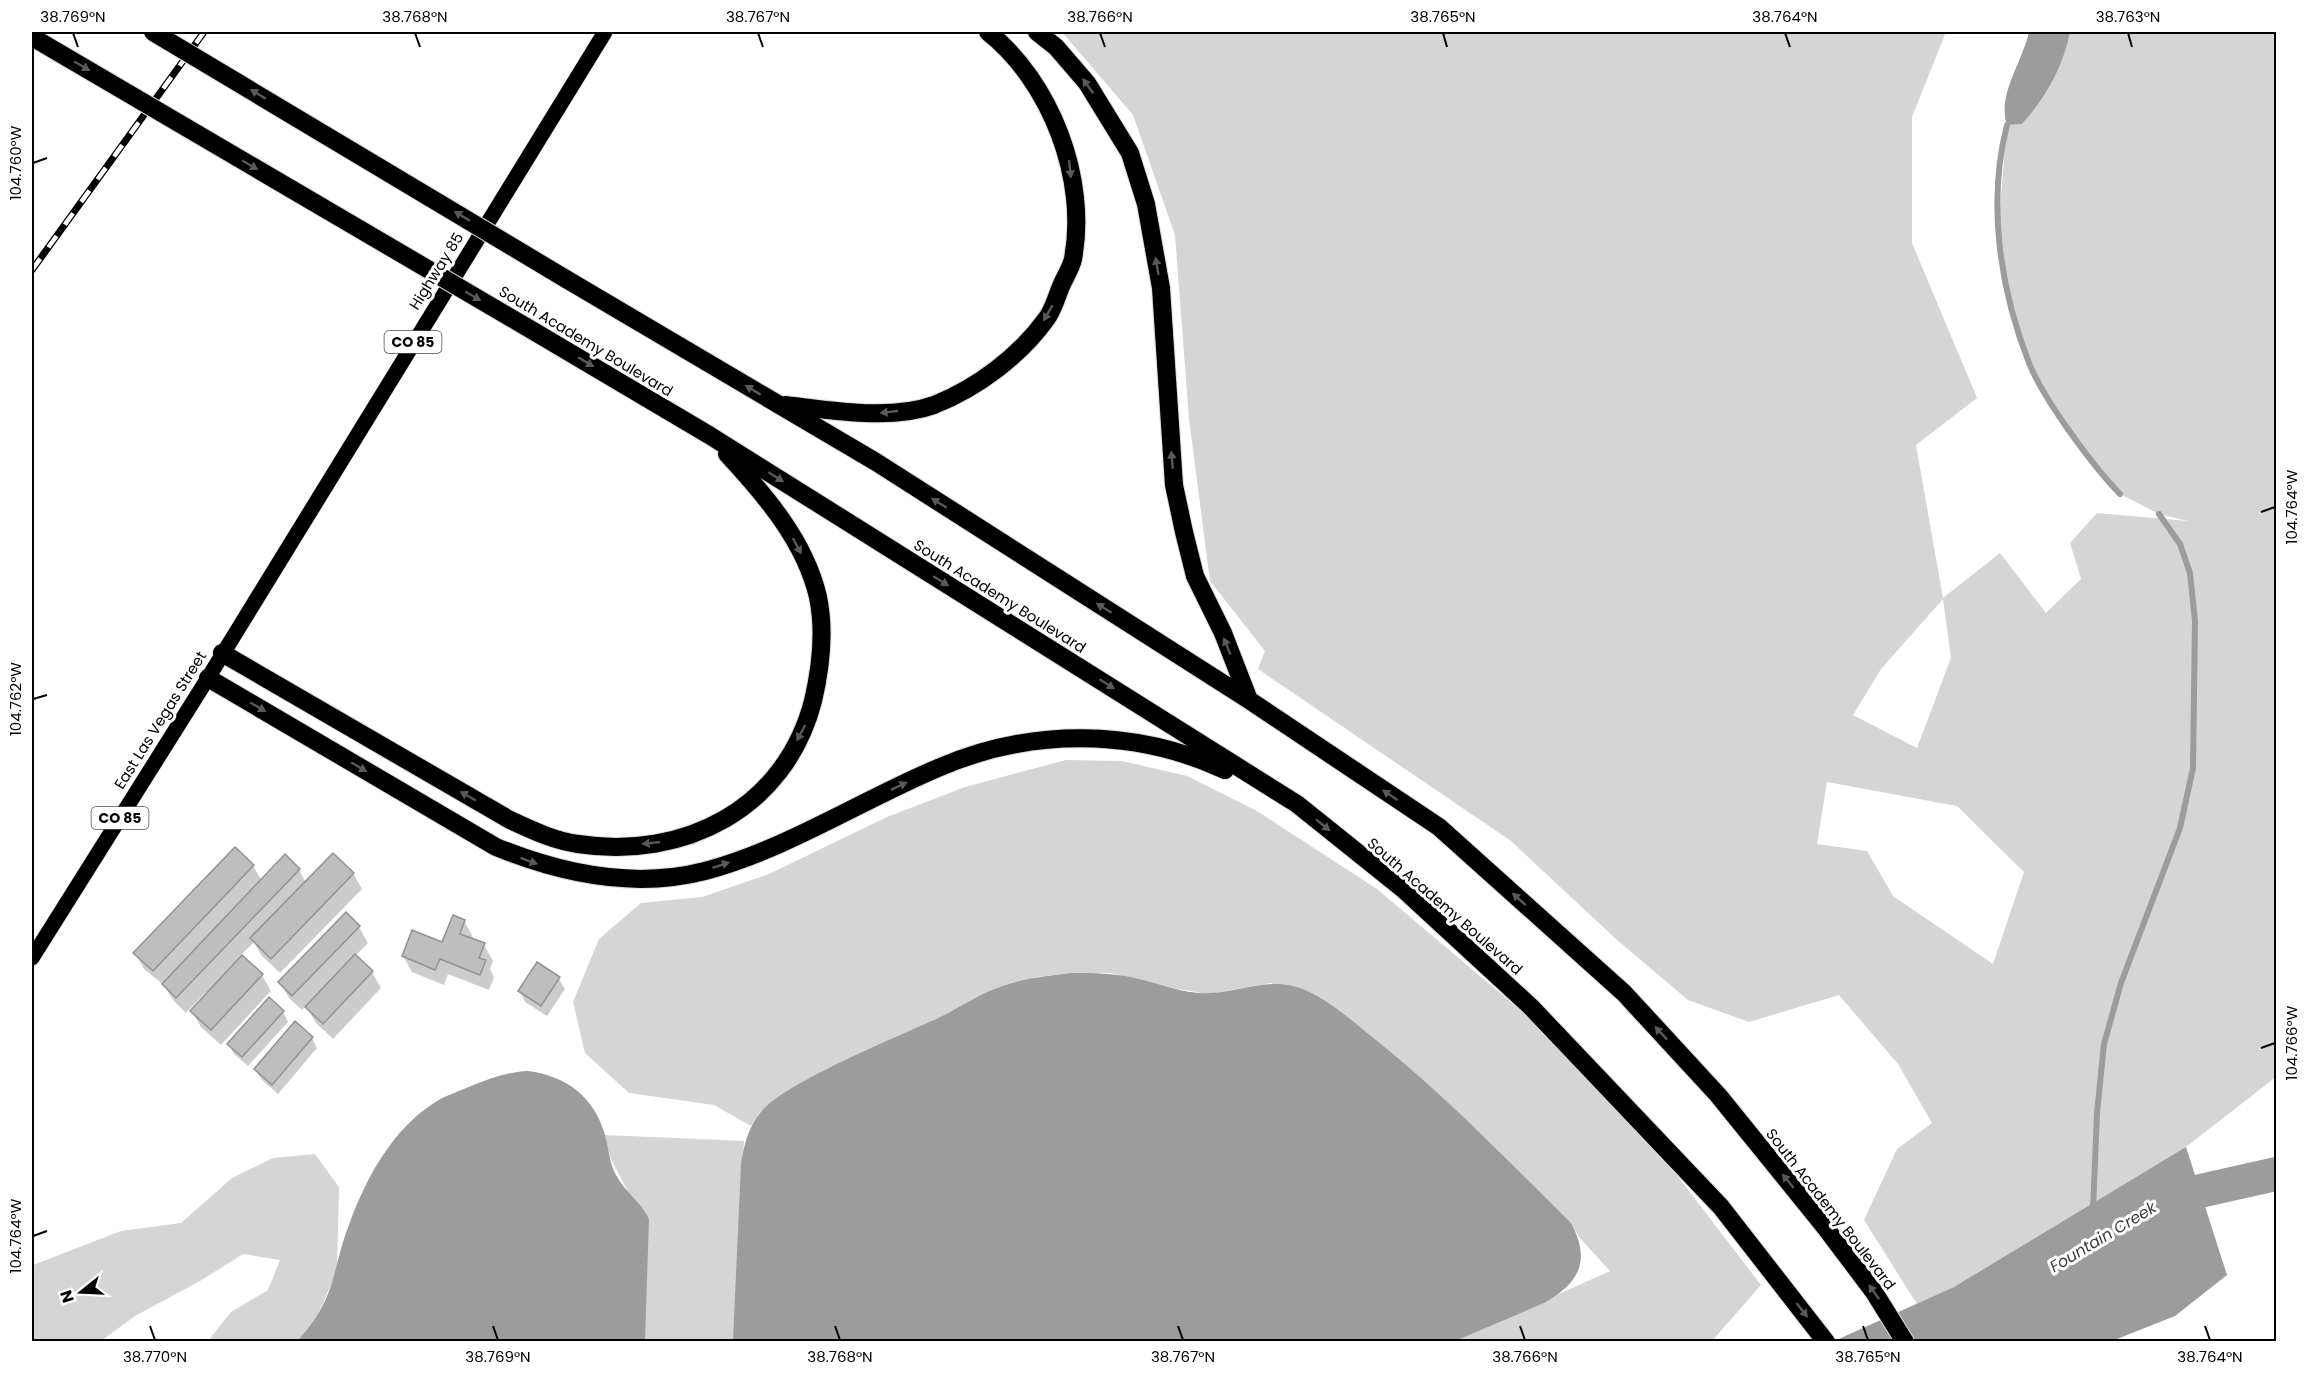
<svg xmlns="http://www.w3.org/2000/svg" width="2308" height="1373" viewBox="0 0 2308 1373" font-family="Poppins,sans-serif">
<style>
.green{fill:#d5d5d5;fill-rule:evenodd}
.water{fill:#9c9c9c}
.shadow{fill:#0003}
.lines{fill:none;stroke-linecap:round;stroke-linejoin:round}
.stream{stroke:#9c9c9c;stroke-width:6}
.river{stroke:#9c9c9c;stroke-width:34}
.building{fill:#bebebe;stroke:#929292;stroke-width:1.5}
.primary-casing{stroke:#dbdbdb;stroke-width:16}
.highway-casing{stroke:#dbdbdb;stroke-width:20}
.primary{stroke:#000;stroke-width:15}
.highway{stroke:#000;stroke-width:18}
.rail-casing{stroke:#000;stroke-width:7}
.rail{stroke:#fff;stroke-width:4.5;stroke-dasharray:14;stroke-linecap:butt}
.highway-bridge-casing{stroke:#dbdbdb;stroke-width:20;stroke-linecap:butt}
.highway-bridge{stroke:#000;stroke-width:18}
.oneway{fill:#595959}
.ticks{fill:none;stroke:#000;stroke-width:2}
.labels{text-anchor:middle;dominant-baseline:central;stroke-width:6;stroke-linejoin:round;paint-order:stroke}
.shield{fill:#fff;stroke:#4c4c4c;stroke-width:1.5}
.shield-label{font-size:14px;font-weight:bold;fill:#000}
.street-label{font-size:15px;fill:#000;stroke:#fff}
.water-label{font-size:16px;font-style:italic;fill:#3d3d3d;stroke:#fff}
.neatline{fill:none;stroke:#000;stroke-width:2}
.ticks-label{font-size:15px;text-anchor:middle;fill:#000}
</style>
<rect width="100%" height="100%" fill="#fff"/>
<path class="green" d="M1062,32H1946L1912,117V243L1977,398L1916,445L1943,598L2000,553L2046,613L2081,579L2070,543L2097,513L2188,521L2159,514L2120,494L2097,470L2029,364L2010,299L1998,231L2007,125L2022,124L2056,32H2276V1077L2186,1147L2093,1211L1954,1287L1917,1304L1864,1220L1897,1149L1932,1123L1898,1064L1839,995L1749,1022L1688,1000L1616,939L1511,841L1258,669L1265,651L1210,581L1189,419L1175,235L1133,115ZM1943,599L1951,658L1917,748L1853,715L1881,669ZM1827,782L1957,806L2024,872L1993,964L1893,896L1867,851L1817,844Z
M1066,760L1122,761L1187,776L1257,811L1377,889L1532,1020L1666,1161L1761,1285L1712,1341H1455L1610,1271L1579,1237L1571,1223L1271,983L1208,994L1178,989L1111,973H1071L1037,977L946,1014L813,1078L760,1112L751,1126L714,1105L629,1093L585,1053L573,1002L599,939L641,903L702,897L769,874L887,817L965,787Z
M605,1135L744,1141L734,1341H644L627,1190L610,1157Z
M315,1154L339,1187L337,1270L315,1322L297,1341H208L231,1312L268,1290L280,1260L243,1254L200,1281L135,1316L101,1341L32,1342L33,1265L121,1231L181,1223L232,1178L273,1158Z"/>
<path class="water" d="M2029,32H2070C2063,67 2046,97 2022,124L2007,125C1997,95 2022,63 2029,32Z
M1070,973C1095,973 1119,973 1143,980C1165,985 1187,995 1210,993C1240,992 1269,977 1300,988C1325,997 1350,1019 1371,1036C1443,1093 1506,1159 1571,1223C1591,1260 1580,1283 1544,1303L1455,1341H733L741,1164C744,1145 748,1128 760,1113C784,1082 901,1036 942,1016C963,1006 980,993 1003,986C1025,978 1048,976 1070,973Z
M528,1071C566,1076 594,1096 605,1135C609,1148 609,1163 616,1175C625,1192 641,1202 649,1219L645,1341H297C337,1299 331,1271 350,1222C367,1176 394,1127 437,1101C447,1095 460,1091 471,1086C491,1078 507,1072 528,1071Z
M2186,1147L2227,1275L2175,1316L2112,1341L1832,1342L1954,1287Z"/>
<path class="shadow" d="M253,866L262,881L299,870L306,883L353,873L362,889L280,973L261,955L254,942L241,955L262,975L271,991L221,1045L201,1027L192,1011L208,993L206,992L186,1013L173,1000L164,985L144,969L135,953Z
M464,921L473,937L472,940L484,945L493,961L490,969L494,977L489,990L448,974L444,985L412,972L403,956L443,944Z
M359,927L368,943L355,956L372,972L381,988L333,1039L316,1023L306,1006L302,1010L289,998L280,982Z
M559,979L565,989L547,1016L525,1002L520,991Z
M283,1012L288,1022L248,1066L234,1054L228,1044Z
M312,1038L317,1048L278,1094L261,1079L255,1069Z"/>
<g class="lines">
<path class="stream" d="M2007,125C1987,203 2000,289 2029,363C2044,400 2092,465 2120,494
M2093,1210L2097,1113L2104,1044L2121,983L2180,828L2193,768L2195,621L2190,573L2180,544L2159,514"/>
<path class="river" d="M2155,1206L2169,1198L2276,1174"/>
</g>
<path class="building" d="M235,847L254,865L153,971L133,953Z
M333,853L354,873L271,959L250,938Z
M285,854L300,869L176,998L162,984Z
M346,912L360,926L292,996L278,982Z
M453,915L465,920L460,934L485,943L479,958L486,960L480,975L440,959L435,970L402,956L412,930L442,942Z
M355,954L373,971L323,1024L305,1007Z
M242,955L263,974L211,1030L190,1011Z
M537,962L560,977L541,1006L518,991Z
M269,997L284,1011L242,1057L227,1044Z
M295,1021L313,1037L272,1085L254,1069Z"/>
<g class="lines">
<g class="primary-casing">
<path id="primary" d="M32,958L208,678L605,32"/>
</g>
<g class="highway-casing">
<path id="highway" d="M1037,32L1056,47L1087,83L1130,153L1146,204L1161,288L1174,485L1184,532L1195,576L1223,633L1249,700
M566,279L876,462L1249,700L1439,827L1624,993L1718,1095L1825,1227L1874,1292L1905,1342
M535,332L709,435L1297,804L1403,889L1531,1007L1721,1207L1826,1342
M785,405C830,410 890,421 934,405C977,388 1020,356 1047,318C1054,308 1057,295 1062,284C1065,277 1071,268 1073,259C1088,179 1051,82 988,32
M222,653L510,820C532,830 554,841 578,844C684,860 785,809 813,701C821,667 825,631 818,597C805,541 765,495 727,454
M208,678L496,847C562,874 635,889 705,871C787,849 860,801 938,768C1030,728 1134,728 1225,770"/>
</g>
<use href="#primary" class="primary"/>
<use href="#highway" class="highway"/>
<g class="rail-casing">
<path id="rail" d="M32,270L204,32"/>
</g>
<use href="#rail" class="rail"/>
<g class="highway-bridge-casing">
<path id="highway-bridge" d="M153,32L566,279
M32,37L535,332"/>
</g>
<use href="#highway-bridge" class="highway-bridge"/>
</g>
<defs><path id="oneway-solid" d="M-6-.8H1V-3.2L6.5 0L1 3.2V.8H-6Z" transform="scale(1.5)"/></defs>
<g class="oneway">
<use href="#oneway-solid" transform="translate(82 66) rotate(30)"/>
<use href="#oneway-solid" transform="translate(1088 86) rotate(-126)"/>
<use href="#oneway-solid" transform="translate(258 94) rotate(-149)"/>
<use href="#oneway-solid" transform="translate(250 165) rotate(30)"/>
<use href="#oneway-solid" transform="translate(1070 169) rotate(84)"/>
<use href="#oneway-solid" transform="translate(462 216) rotate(-149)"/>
<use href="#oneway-solid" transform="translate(1157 266) rotate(-100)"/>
<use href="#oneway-solid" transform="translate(473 296) rotate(30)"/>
<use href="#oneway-solid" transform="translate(1048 313) rotate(120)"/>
<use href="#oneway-solid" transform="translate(586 362) rotate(31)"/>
<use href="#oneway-solid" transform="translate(753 390) rotate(-149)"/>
<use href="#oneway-solid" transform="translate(889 412) rotate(174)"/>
<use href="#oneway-solid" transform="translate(1172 460) rotate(-95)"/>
<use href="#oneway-solid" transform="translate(776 477) rotate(32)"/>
<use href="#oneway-solid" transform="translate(939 503) rotate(-148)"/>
<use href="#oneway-solid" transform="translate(797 546) rotate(62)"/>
<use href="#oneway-solid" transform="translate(941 581) rotate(32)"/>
<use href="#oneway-solid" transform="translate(1104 608) rotate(-148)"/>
<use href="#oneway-solid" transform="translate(1227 646) rotate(-112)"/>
<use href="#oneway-solid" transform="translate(1107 684) rotate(32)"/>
<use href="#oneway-solid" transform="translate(258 707) rotate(30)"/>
<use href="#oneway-solid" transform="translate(801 733) rotate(118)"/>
<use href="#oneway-solid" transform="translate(359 767) rotate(30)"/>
<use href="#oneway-solid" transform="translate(899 786) rotate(-25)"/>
<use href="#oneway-solid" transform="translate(1390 795) rotate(-146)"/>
<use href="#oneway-solid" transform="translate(468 796) rotate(-150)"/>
<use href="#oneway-solid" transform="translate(1323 825) rotate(39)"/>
<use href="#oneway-solid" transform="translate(651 843) rotate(174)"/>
<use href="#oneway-solid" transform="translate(529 861) rotate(20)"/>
<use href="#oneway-solid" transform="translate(721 865) rotate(-18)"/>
<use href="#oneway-solid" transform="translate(1519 899) rotate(-138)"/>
<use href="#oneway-solid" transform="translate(1661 1033) rotate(-133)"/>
<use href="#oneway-solid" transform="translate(1788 1181) rotate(-129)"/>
<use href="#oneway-solid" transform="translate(1874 1292) rotate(-125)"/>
<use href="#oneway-solid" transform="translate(1802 1310) rotate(52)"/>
</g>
<path class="ticks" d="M73,33L78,47M415,33L420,47M758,33L763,47M1100,33L1105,47M1443,33L1447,47M1785,33L1790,47M2128,33L2132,47M33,163L47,158M2261,512L2275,507M33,699L47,695M2261,1048L2275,1043M33,1236L47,1231M150,1326L155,1340M493,1326L498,1340M835,1326L840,1340M1178,1326L1183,1340M1520,1326L1525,1340M1863,1326L1868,1340M2205,1326L2210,1340"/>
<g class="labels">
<g class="shield">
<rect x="384.5" y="331" width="57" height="22" rx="4.5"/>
<rect x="91.5" y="807" width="57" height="22" rx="4.5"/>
</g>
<g class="shield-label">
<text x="413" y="342">CO 85</text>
<text x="120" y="818">CO 85</text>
</g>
<g class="street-label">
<text transform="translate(436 271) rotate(-58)">Highway 85</text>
<text transform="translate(586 341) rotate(31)">South Academy Boulevard</text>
<text transform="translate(1000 596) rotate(32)">South Academy Boulevard</text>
<text transform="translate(160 720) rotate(-58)">East Las Vegas Street</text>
<text transform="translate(1445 906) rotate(41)">South Academy Boulevard</text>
<text transform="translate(1831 1209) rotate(52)">South Academy Boulevard</text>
</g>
<g class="water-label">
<text transform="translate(2103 1237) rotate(-31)">Fountain Creek</text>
</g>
</g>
<rect width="2308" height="1373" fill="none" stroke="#ffffff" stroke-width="66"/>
<g transform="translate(81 1292) rotate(252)" stroke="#ffffff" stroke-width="4.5" paint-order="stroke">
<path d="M0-4.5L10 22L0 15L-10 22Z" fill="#000000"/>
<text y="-9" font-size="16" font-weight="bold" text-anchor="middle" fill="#000000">N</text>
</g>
<rect x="33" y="33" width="2242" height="1307" class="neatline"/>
<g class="ticks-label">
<text x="73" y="22">38.769°N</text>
<text x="415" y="22">38.768°N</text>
<text x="758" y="22">38.767°N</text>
<text x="1100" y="22">38.766°N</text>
<text x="1443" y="22">38.765°N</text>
<text x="1785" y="22">38.764°N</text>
<text x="2128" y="22">38.763°N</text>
<text transform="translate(16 163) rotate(-90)" y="5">104.760°W</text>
<text transform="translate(2292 507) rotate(-90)" y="5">104.764°W</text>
<text transform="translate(16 699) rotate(-90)" y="5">104.762°W</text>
<text transform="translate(2292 1043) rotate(-90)" y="5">104.766°W</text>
<text transform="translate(16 1236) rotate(-90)" y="5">104.764°W</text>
<text x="155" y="1362">38.770°N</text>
<text x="498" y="1362">38.769°N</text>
<text x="840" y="1362">38.768°N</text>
<text x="1183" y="1362">38.767°N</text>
<text x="1525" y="1362">38.766°N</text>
<text x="1868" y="1362">38.765°N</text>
<text x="2210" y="1362">38.764°N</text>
</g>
</svg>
